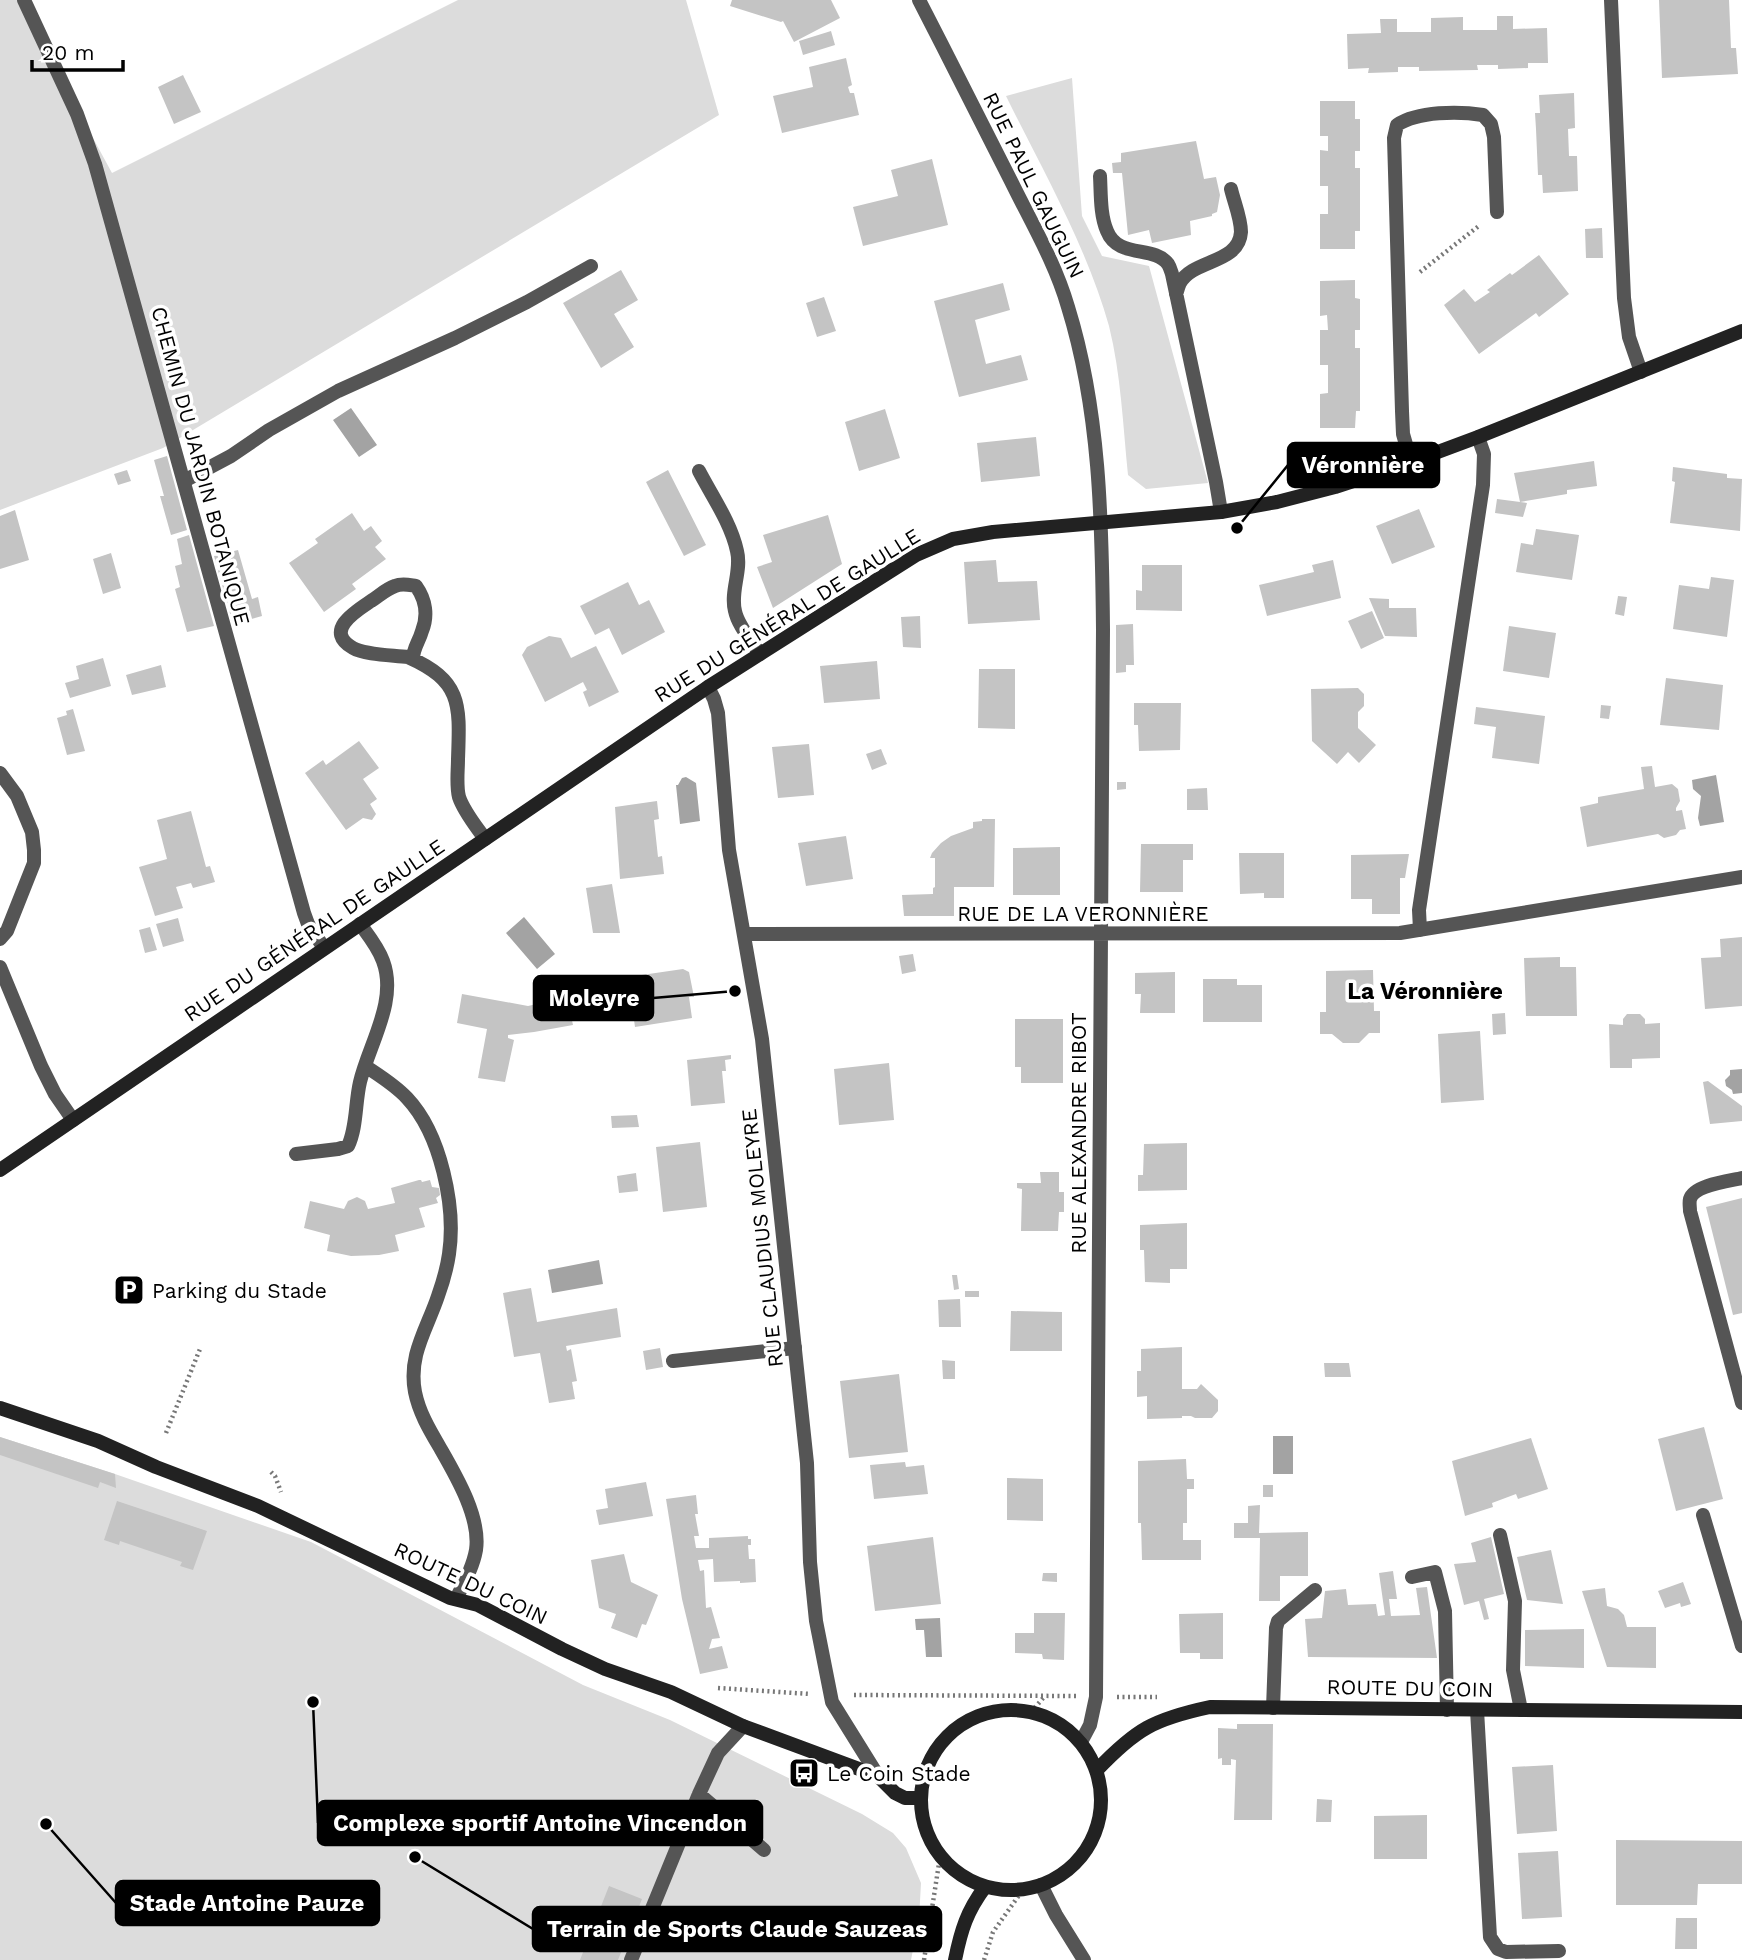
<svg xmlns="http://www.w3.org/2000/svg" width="1742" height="1960" viewBox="0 0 1742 1960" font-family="'Work Sans',sans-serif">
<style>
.green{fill:#dcdcdc}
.water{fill:#a3a3a3}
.building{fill:#c4c4c4}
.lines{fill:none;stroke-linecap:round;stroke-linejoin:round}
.path{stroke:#777;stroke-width:4.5;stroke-dasharray:2 3.5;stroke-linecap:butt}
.lane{stroke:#555;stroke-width:14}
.street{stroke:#555;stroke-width:14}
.secondary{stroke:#222;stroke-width:14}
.labels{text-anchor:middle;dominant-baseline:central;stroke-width:7;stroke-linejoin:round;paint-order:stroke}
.street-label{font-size:21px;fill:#000;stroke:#fff}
.poi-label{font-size:21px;fill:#000;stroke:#fff;text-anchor:start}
.neighbourhood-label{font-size:23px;font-weight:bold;fill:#000;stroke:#fff}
.leader{fill:none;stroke:#000;stroke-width:2.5}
.callout-dot{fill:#000;stroke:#fff;stroke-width:2.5}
.callout{fill:#000;stroke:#000;stroke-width:2.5}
.callout-label{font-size:23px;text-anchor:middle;font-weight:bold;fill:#fff}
</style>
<rect width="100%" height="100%" fill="#fff"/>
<path class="green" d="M0,0H18L112,173L458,0H686L719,115L163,448L0,510Z
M1072,78L1082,216L1102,256L1149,266L1208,483L1146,489L1128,475C1123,426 1121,374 1109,326C1087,247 1042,169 1006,96Z
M0,1437L115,1474L311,1542L583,1685L670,1720L862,1814L893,1833L906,1848L921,1883L919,1919L911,1960H0Z"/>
<path class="water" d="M351,408L377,445L359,457L333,420Z
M1716,775L1724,822L1700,826L1698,818L1701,796L1693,789L1692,780Z
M686,777L696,783L700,821L680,824L676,785H678L682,778Z
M524,917L555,954L537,969L506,933Z
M1742,1069V1093L1733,1094L1732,1090L1726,1086L1725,1080L1730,1075V1070Z
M599,1260L603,1284L552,1293L548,1270Z
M1273,1436H1293V1474H1273Z
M940,1618L942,1657H926L924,1630H916L915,1619Z"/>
<path class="building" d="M732,0H831L840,18L794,42L783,21L781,22L730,6Z
M1659,0H1729L1731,48H1736L1738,74L1662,78Z
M1497,16H1513V29L1547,28L1548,63H1528V68L1498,69V65H1477L1478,70L1419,71V67H1398V72L1368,73L1369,68L1348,69L1347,34L1381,33L1380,19H1397V32H1431V18L1463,17V30H1497Z
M831,31L835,45L803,55L799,41Z
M846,58L852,85L848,87L850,93H854L859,115L782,133L773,96L813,87L809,67Z
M183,75L201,112L174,124L158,87Z
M1574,93L1575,128L1568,129L1569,156H1577L1578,191L1543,193L1542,175H1538L1536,129L1535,113H1540L1539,95Z
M1320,101H1355V119H1360V151H1355V168H1360V231H1355V249H1320V214H1328V186H1320V150L1328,151V136H1320Z
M1196,141L1204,179L1216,177L1220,195L1217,212L1212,214V216L1190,221L1191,235L1152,243L1149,230L1128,235L1122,173H1113L1112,163L1121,162V153Z
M932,159L948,225L863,246L853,207L898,196L891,170Z
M1602,228L1603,258H1586L1585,229Z
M1539,255L1569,294L1539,317L1536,313L1479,354L1444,305L1464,289L1475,302L1490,292L1487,290L1510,273L1512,275Z
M621,270L638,300L614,314L634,347L601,368L563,303Z
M1355,280V298L1360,299V330H1355V348H1360V411H1356L1355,428H1320V394L1328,393V365H1320V330H1328L1327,315L1320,316V281Z
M1003,283L1010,310L975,320L986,364L1021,355L1028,380L959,397L934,301Z
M824,297L836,331L817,337L806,303Z
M885,409L900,458L859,471L845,422Z
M1036,437L1040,476L981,482L977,443Z
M167,456L187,530L171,535L160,496H164L154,460Z
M1594,461L1597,486L1567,490V494L1520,502L1514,473Z
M1673,467L1727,474V478L1742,479L1740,531L1670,523L1675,482L1672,481Z
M127,470L131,481L118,485L114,474Z
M668,470L706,545L684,556L646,482Z
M1497,499L1527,503L1523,517L1495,513Z
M1419,509L1435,547L1392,564L1376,526Z
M15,510L29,560L0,569V516Z
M352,513L364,531L371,526L382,541L375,547L386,559L352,584L356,589L324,612L289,563L318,543L315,539Z
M828,515L842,564L773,608L757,567L772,562L763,535Z
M1536,529L1579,535L1572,580L1516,572L1521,543L1533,545Z
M189,535L214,626L187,632L175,589L180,587L175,566L182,564L177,539Z
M238,550L252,599L258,597L262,616L233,624L214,556Z
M111,553L121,588L103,594L93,559Z
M996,560L998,582L1037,581L1040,620L968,624L964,562Z
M1333,560L1341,598L1267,616L1259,585L1314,572L1312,565Z
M1142,565H1182V611L1136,610V590L1142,591Z
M1711,577L1734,580L1727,637L1673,629L1679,585L1709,589Z
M628,582L639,605L649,600L665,632L622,655L609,628L595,635L580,606Z
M1618,596L1627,597L1624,616L1615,614Z
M1369,598L1389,599V608H1416L1417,637L1385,636Z
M1372,611L1384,638L1361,649L1348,621Z
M920,616L921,648L903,647L901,617Z
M1133,624L1134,665H1126V672L1116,673V625Z
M1509,626L1556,633L1549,678L1503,671Z
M549,636L561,638L571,658L596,646L619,692L589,707L583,692L587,690L583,682L545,702L522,655L527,647Z
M103,658L111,686L70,698L65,683L79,679L76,666Z
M877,661L880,699L824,703L820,666Z
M161,665L166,687L132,695L126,675Z
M979,669H1015V729L978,728Z
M1666,678L1723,685L1719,730L1660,725Z
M1358,688L1364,694V706L1358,712V728L1376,745L1359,763L1348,752L1337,764L1312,741L1311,689Z
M1134,703H1181L1180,750L1139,751L1138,725H1134Z
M1601,705L1611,706L1609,719L1600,718Z
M1476,707L1545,716L1539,764L1492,758L1496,727L1474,724Z
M73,709L85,751L67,755L57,718L67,715L66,711Z
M359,741L379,768L363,779L377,799L370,804L376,814L372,820L363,818L346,830L305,773L323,760L326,765Z
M809,744L814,795L778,798L772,747Z
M881,749L887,764L872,770L866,754Z
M1652,766L1655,787L1672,784L1678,789L1680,801L1676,808V811L1682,810L1686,829L1680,830L1676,835L1664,838L1658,834L1587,847L1580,807L1598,803V797L1644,789L1641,767Z
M1117,782H1126V789L1117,790Z
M1207,788L1208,810H1187V789Z
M657,801L659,819L654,820L658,857L662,856L664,874L620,879L615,807Z
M191,811L206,867L210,866L215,882L193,888L191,883L176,887L183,908L155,916L139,867L167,859L157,820Z
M982,819H995L994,887H954V916H904L902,895L933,894V888L935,887V858H930L932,853L941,843L951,836L973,828V822L982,821Z
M846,836L853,879L806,886L798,843Z
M1141,844H1193V860H1183V892H1140Z
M1060,847V895H1013V848Z
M1239,853H1284V898H1264V893L1240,894Z
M1409,854L1405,878H1400V914H1372V899H1351V855Z
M612,884L620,933H593L586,888Z
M178,918L184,941L163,947L156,924Z
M150,927L157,950L145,953L139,930Z
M1742,937V1006L1705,1009L1701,958L1721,957L1720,939Z
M913,954L916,971L902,974L899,956Z
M1560,957V967H1576L1577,1016H1526L1524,958Z
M683,969L689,972L694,997H689L692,1018L635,1027L628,977Z
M1373,970L1374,1011H1380V1033H1369L1359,1043H1343L1332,1034H1320V1012H1326V971Z
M1175,972V1013H1140L1141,994H1135V973Z
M1203,979H1237V985H1262V1022H1203Z
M462,994L528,1006L567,997L573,1025L534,1032L508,1035V1038L514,1040L505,1082L478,1078L487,1029L457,1023Z
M1505,1013L1506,1034L1493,1035L1492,1014Z
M1627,1014H1640L1645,1019V1024L1660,1023V1058L1632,1059V1068H1610L1609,1024L1623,1025V1019Z
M1015,1019H1063V1083H1021V1067H1015Z
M1480,1031L1484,1100L1441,1103L1438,1034Z
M731,1055V1059L725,1060L726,1071H722L725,1103L691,1106L687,1060Z
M889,1063L894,1120L839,1125L834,1069Z
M1708,1081L1742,1106V1121L1710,1124L1703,1082Z
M637,1115L639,1127L612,1128L611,1116Z
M700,1142L707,1207L663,1212L656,1147Z
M1187,1143V1190L1138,1191V1175H1143L1144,1144Z
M1040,1172H1059V1192H1064V1212H1059L1058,1231H1021L1022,1189L1017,1188V1183H1041Z
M636,1173L638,1191L619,1193L617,1176Z
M419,1180H421L422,1182L430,1180L432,1187L439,1188L440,1195L436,1198L438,1203L419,1208L425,1227L395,1235L399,1251L379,1255L351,1256L327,1251L330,1235L304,1228L310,1201L344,1209L348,1201L357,1197L365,1201L368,1209L395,1203L391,1188Z
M1742,1198V1313L1733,1315L1706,1207Z
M1187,1223V1269H1170V1283L1145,1282L1144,1250H1140V1225Z
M952,1275H957L959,1289L954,1290Z
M531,1288L537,1322L617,1308L621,1337L566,1346L567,1351L571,1349L577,1381L572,1382L575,1399L549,1403L540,1353L514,1357L503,1293Z
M965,1291H979V1297H965Z
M960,1299L961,1327H939L938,1300Z
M1011,1311L1062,1312V1351H1010Z
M1182,1347V1389H1197L1201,1384L1218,1400V1411L1212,1418H1195L1191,1416H1182V1418L1147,1419V1396L1137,1397V1371H1141V1349Z
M660,1348L663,1367L646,1370L643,1351Z
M942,1360L955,1361V1379H943Z
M1324,1363H1349L1351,1377H1325Z
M899,1374L908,1452L849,1458L840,1381Z
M1704,1427L1723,1499L1676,1511L1658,1439Z
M0,1437L115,1474L116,1488L100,1482L98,1488L0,1455Z
M1531,1438L1548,1489L1518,1499L1516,1494L1492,1503L1493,1507L1465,1516L1452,1461Z
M1186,1459L1187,1479H1194V1489H1187V1523H1183V1540H1201V1560H1142L1141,1523H1138V1461Z
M905,1462L906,1467L924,1465L928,1494L874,1499L870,1465Z
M1007,1478L1043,1479V1521L1007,1520Z
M646,1482L653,1516L599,1525L596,1510L608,1508L605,1489Z
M1263,1485H1273V1497H1263Z
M696,1495L698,1514H695L699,1536H694L696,1548H709V1538L748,1536V1539H751V1545H748L749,1559H755L756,1582L740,1583V1581L714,1582L713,1559L698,1560L700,1571L704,1570L706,1608L711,1607L720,1638L712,1639L709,1649L722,1646L728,1668L700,1674L682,1599L666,1499Z
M117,1501L207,1531L193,1570L180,1566L182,1562L120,1541L119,1545L104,1540Z
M1260,1505L1259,1533L1308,1532V1576H1280V1601H1259L1260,1538H1234V1523H1248V1506Z
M933,1537L941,1604L875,1611L867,1546Z
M1491,1537L1504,1594L1484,1599L1489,1619L1484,1620L1479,1601L1464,1605L1454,1564L1476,1562L1471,1543Z
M1551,1550L1563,1604L1527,1600L1517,1557Z
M624,1554L631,1582L658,1595L646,1625L642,1624L637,1638L611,1628L616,1614L599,1608L591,1560Z
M1393,1571L1397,1599H1389L1391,1616L1420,1615L1416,1588L1427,1587L1437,1658L1308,1657L1305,1619L1322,1618L1325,1591L1346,1589L1348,1605L1376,1604L1378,1616L1385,1615L1379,1573Z
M1043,1573H1057V1582L1042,1581Z
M1683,1582L1691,1604L1681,1607L1680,1603L1665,1608L1658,1591Z
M1605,1588L1607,1606L1618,1609L1624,1615L1627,1627H1656V1668L1607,1667L1582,1591Z
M1034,1613H1065L1064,1660L1043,1659L1042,1654L1015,1653V1633H1034Z
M1223,1613V1659H1200V1653H1180L1179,1614Z
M1584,1629V1668L1525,1666V1630Z
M1237,1724H1273L1272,1820H1234L1236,1760L1231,1759V1765H1222V1758L1218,1759V1728L1237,1729Z
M1553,1765L1557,1831L1517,1834L1512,1767Z
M1317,1799L1332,1800L1331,1822H1316Z
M1427,1815V1859H1374V1816Z
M1616,1840L1742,1841V1884H1698L1697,1905H1616Z
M1558,1851L1562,1917L1522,1919L1518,1853Z
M609,1886L642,1899L618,1960H580Z
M1676,1918H1697V1949H1675Z"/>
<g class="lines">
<path class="path" d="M1420,272L1480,225
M166,1433L200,1349
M271,1472L275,1476L281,1492
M718,1688L810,1694
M854,1695L1076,1696
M1117,1697H1157
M1031,1712L1044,1697
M924,1960L940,1857
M984,1960L993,1932L1022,1891"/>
<path class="lane" d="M1611,0L1624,298L1629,337L1641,372
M1100,176C1101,194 1100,215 1107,231C1118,259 1154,245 1168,264C1170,267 1171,271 1172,274L1216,482L1221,512
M1176,294C1178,290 1178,286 1180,283C1193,259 1239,264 1241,232C1241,218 1234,202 1231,189
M1411,462L1403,434L1402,411L1394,138L1397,125C1418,111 1459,111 1483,115L1491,124L1494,137L1497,212
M699,471C712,496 731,523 737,551C742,571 730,591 735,611C738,626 752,641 760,654
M184,481L231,456L269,430L338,391L455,338L527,302L591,266
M413,659C413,648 419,642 422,631C428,616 426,600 416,586C409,585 402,583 395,586C386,589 379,596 371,601C356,611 323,631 353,648C365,655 393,655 408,657C462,681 460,704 458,759C458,771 456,785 459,797C464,812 476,826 485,839
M365,1066C380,1076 395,1085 407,1098C441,1134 456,1207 449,1254C447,1268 443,1282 438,1296C427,1329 408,1355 415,1392C419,1412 429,1429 439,1446C455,1474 481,1517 476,1550C473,1567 464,1583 456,1599
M296,1154L338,1149L348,1146C357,1127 355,1103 360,1082C369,1044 398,1001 383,961C378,947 368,935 360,924
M1742,1178C1729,1181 1694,1185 1690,1199C1689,1203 1690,1207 1690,1211L1742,1403
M673,1361L795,1348
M1703,1515L1742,1646
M1500,1535L1515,1601L1513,1670L1521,1710
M1412,1577L1435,1572L1445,1611L1447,1710
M1273,1708L1276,1628L1278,1621L1315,1590
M1477,1710L1490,1937L1498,1949L1506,1952L1559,1951
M699,1794L764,1850
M631,1960L699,1794L718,1753L743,1726"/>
<path class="street" d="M24,0L77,114L95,164L304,913L308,924L324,948
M919,0C950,60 980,120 1011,181C1031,222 1055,262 1068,307C1100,410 1102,521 1103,629L1096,1697L1090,1725L1081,1742
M708,687L714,699L718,713L729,850L762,1039L807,1463L810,1562L816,1621L832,1702L878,1776
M0,773L17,796L32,832L34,850V863L7,931L0,939
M1420,930L1419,910L1483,485L1484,454L1478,437
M745,934L1400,933L1742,877
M0,967L41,1066L55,1094L73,1120
M1041,1885L1056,1915L1084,1960"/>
<path class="secondary" d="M0,1170L708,687L916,555L953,539L993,532L1221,512L1277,502L1335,487L1411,462L1478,437L1742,331
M0,1408L98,1441L156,1467L258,1506L450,1598L478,1605L562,1649L605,1669L671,1692L743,1726L878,1776L895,1793L905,1798H920
M921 1800a90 90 0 1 1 180 0a90 90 0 1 1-180 0Z
M1097,1770C1136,1729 1154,1719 1210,1707L1742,1712
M955,1960C961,1930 967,1911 985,1887"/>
</g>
<defs>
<g id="parking-square" transform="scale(1.575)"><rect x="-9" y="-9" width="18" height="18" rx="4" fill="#000" stroke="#fff"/><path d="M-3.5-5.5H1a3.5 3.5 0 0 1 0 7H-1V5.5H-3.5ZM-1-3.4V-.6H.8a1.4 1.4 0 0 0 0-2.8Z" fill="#fff"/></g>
<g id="bus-square" transform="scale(1.575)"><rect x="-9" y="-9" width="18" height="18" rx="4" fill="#000" stroke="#fff"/><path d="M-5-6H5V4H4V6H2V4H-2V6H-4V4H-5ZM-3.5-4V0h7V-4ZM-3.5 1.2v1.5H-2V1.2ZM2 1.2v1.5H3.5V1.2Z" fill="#fff"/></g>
</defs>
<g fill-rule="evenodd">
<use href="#parking-square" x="129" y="1290"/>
<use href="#bus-square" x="804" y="1773"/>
</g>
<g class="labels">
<g class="street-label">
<text transform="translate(1034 185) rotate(64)">RUE PAUL GAUGUIN</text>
<text transform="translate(201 466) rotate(75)">CHEMIN DU JARDIN BOTANIQUE</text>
<text transform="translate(787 615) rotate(-32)">RUE DU GÉNÉRAL DE GAULLE</text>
<text x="1083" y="913">RUE DE LA VERONNIÈRE</text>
<text transform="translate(314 930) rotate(-34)">RUE DU GÉNÉRAL DE GAULLE</text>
<text transform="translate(1078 1133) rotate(-90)">RUE ALEXANDRE RIBOT</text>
<text transform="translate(762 1238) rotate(-96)">RUE CLAUDIUS MOLEYRE</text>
<text transform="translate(471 1583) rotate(25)">ROUTE DU COIN</text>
<text transform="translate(1410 1688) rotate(1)">ROUTE DU COIN</text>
</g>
<g class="poi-label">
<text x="152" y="1290">Parking du Stade</text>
<text x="827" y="1773">Le Coin Stade</text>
</g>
<g class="neighbourhood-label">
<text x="1425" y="991">La Véronnière</text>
</g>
</g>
<path class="leader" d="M1237 528L1288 465M735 991L653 998M313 1702L318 1823M46 1824L116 1903M415 1857L533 1929"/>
<g class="callout-dot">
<circle cx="1237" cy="528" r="7"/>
<circle cx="735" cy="991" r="7"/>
<circle cx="313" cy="1702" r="7"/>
<circle cx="46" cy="1824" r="7"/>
<circle cx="415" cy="1857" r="7"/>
</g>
<g class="callout">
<rect x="1288" y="443" width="151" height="44" rx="7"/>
<rect x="534" y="976" width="119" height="44" rx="7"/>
<rect x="318" y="1801" width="444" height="44" rx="7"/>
<rect x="116" y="1881" width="263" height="44" rx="7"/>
<rect x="533" y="1907" width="408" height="44" rx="7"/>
</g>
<g class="callout-label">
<text x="1363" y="473">Véronnière</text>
<text x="594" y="1006">Moleyre</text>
<text x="540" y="1831">Complexe sportif Antoine Vincendon</text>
<text x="247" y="1911">Stade Antoine Pauze</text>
<text x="737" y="1937">Terrain de Sports Claude Sauzeas</text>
</g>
<path d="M32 60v10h91v-10" fill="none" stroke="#000000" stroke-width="3.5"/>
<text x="42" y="60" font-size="21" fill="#000000" stroke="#ffffff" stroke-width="5" paint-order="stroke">20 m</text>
</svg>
